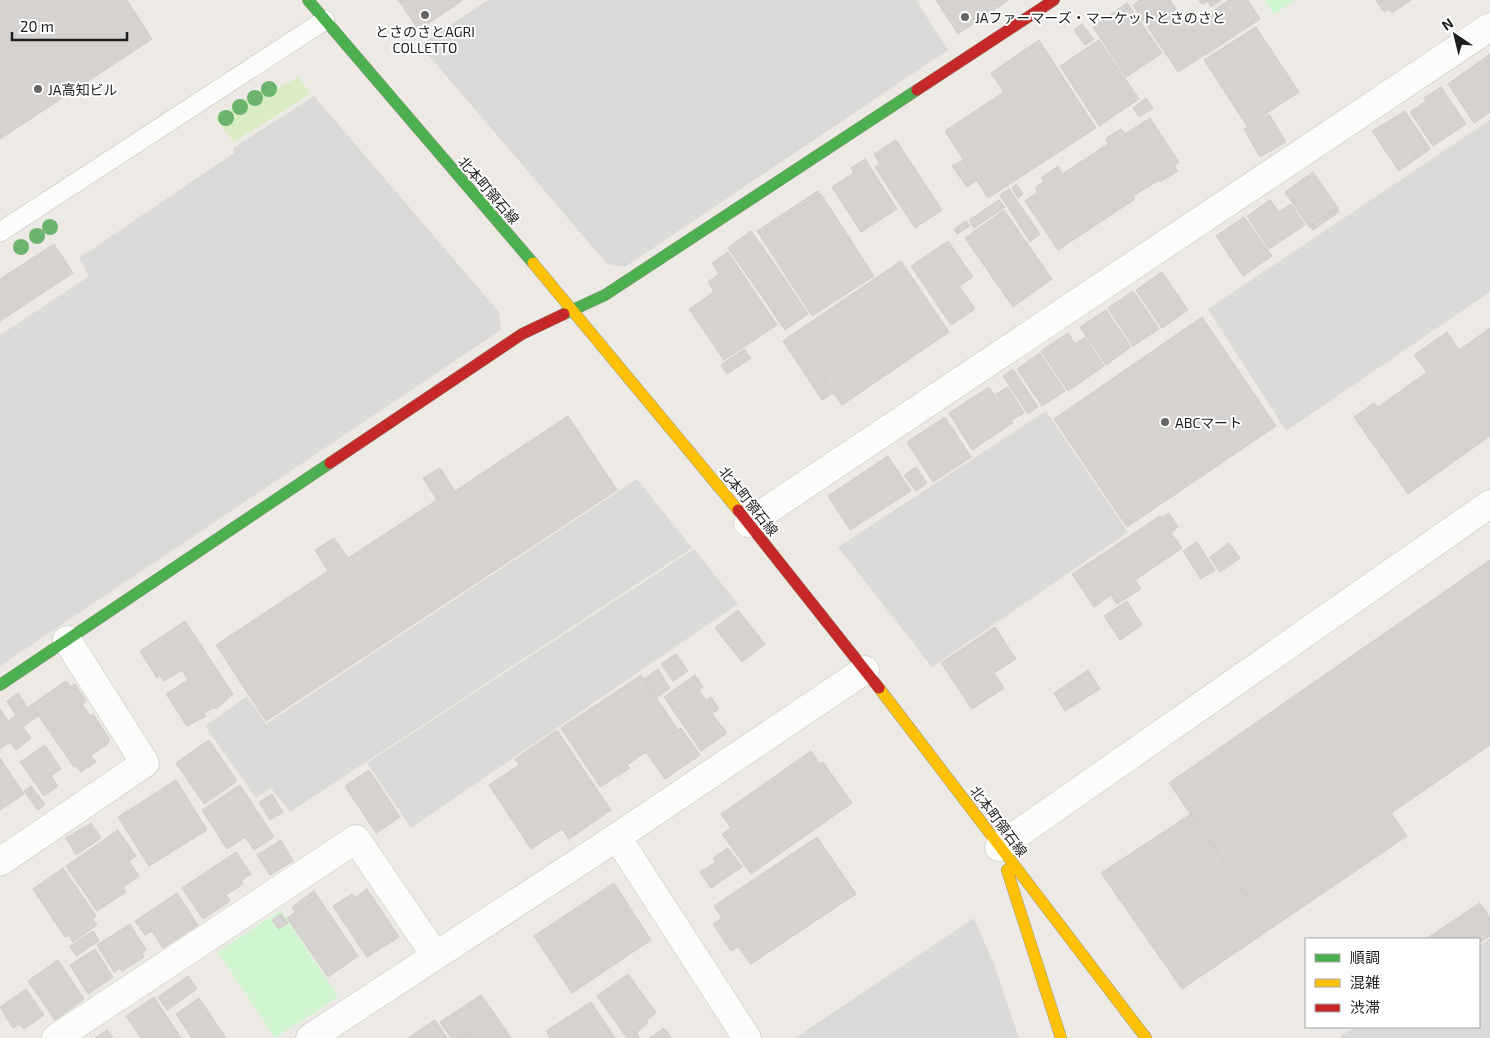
<svg xmlns="http://www.w3.org/2000/svg" width="1490" height="1038" viewBox="0 0 1490 1038" font-family="'Exo 2','Noto Sans JP',sans-serif">
<style>
.religious{fill:#dbdad8}
.grass{fill:#daedc2}
.park{fill:#d2f5d1}
.building{fill:#d5d2cf;stroke:#d0ccc7}
.lines{fill:none;stroke-linecap:round;stroke-linejoin:round}
.lane-casing{stroke:#c5c4c2;stroke-width:20}
.street-casing{stroke:#c5c4c2;stroke-width:29}
.fast-casing{stroke:#96967e;stroke-width:12}
.slow-casing{stroke:#96967e;stroke-width:12}
.jam-casing{stroke:#96967e;stroke-width:12}
.lane{stroke:#fcfcfb;stroke-width:19}
.street{stroke:#fcfcfb;stroke-width:28}
.fast{stroke:#4caf50;stroke-width:11}
.slow{stroke:#ffc107;stroke-width:11}
.jam{stroke:#c62828;stroke-width:11}
.tree{fill:#6cb36e}
.poi-dot{fill:#666564;stroke:#fff;stroke-width:2}
.labels{text-anchor:middle;dominant-baseline:central;stroke-width:4;stroke-linejoin:round;paint-order:stroke}
.poi-label{font-size:14px;fill:#1e1e1e;stroke:#fff;text-anchor:start}
.street-label{font-size:14px;fill:#1e1e1e;stroke:#fff}
</style>
<rect width="100%" height="100%" fill="#edeae6"/>
<path class="religious" d="M488,0H916L948,50L625,267L607,264L420,45Z
M314,96L499,312L501,330L0,666V335L89,276L79,258L234,153L233,148Z
M1490,120V292L1286,431L1208,309Z
M1046,411L1128,532L932,667L838,547Z
M637,479L692,548L290,812L271,788L256,798L205,726L247,696L266,724Z
M694,549L738,604L411,828L367,763Z
M974,918L995,967L1019,1038H795Z
M1490,939V1038H1338L1355,1027H1479V946Z"/>
<path class="grass" d="M299,76L310,94L234,142L215,118L273,82L279,88Z"/>
<path class="park" d="M1265,0H1295L1274,14Z
M281,910L338,997L275,1038L218,952Z"/>
<path class="building" d="M0,0H127L152,39L0,139Z
M398,0H463L419,30Z
M936,0H1009L958,34Z
M1140,0H1170L1206,54L1178,72L1133,5Z
M1199,0H1221L1211,7L1208,1L1202,4Z
M1229,0H1248L1260,19L1207,54L1189,27Z
M1378,0H1411L1392,13L1389,9L1384,12L1376,1Z
M1127,3L1162,53L1126,77L1093,27Z
M1082,24L1094,39L1085,45L1074,30Z
M1256,27L1299,92L1247,126L1204,60Z
M1039,40L1096,128L988,198L945,131L1004,92L991,73Z
M1099,40L1139,99L1099,126L1060,66Z
M1490,54V112L1474,123L1448,84Z
M1441,87L1466,124L1433,146L1410,112L1426,101L1424,98Z
M1146,98L1153,108L1139,117L1133,108Z
M1405,111L1427,144L1413,153L1416,159L1399,171L1372,131Z
M1269,114L1286,142L1260,157L1244,129Z
M1150,118L1179,162L1174,166L1178,171L1160,182L1159,180L1133,196L1135,199L1058,250L1025,201L1038,192L1035,188L1044,181L1041,178L1058,166L1062,174L1108,144L1106,138L1121,129L1125,134Z
M896,140L942,210L915,228L875,167L880,164L874,154Z
M1427,144L1430,149L1416,159L1413,153Z
M865,159L897,209L861,232L832,187L854,173L851,168Z
M963,160L977,180L967,187L952,166Z
M1313,172L1338,208L1309,227L1285,192Z
M1016,184L1023,194L1018,198L1012,188Z
M1009,189L1040,234L1030,242L1000,195Z
M818,191L820,195L759,234L757,231Z
M821,194L874,276L812,316L759,234Z
M999,200L1005,207L974,228L969,220Z
M1270,200L1279,212L1291,204L1305,225L1269,249L1247,216Z
M1337,208L1339,212L1313,230L1310,226Z
M1004,210L1052,279L1013,307L965,238Z
M1244,217L1272,256L1243,276L1216,236Z
M966,221L970,226L957,234L954,229Z
M751,231L769,256L745,272L728,248Z
M948,241L973,277L959,286L975,309L951,325L911,266Z
M54,244L73,273L0,321V279Z
M728,252L777,325L724,360L689,309L714,292L708,282L719,274L712,263Z
M769,256L808,314L785,330L745,272Z
M901,261L949,332L842,405L793,334Z
M1162,272L1188,310L1162,328L1136,290Z
M1133,291L1159,329L1133,346L1108,308Z
M1106,310L1131,347L1106,365L1080,327Z
M1202,317L1276,426L1127,527L1054,419Z
M1490,328V436L1408,494L1354,417L1374,403L1378,407L1427,372L1414,355L1447,332L1459,350Z
M1068,333L1075,344L1085,337L1104,366L1068,391L1041,351Z
M793,334L833,393L822,400L783,341Z
M744,349L751,358L727,374L721,365Z
M1040,353L1065,391L1042,406L1017,369Z
M1013,369L1038,407L1028,414L1003,376Z
M989,387L1013,423L972,450L949,413Z
M1008,387L1024,413L1012,420L996,394Z
M568,416L617,490L266,721L216,645L328,571L315,550L334,538L348,558L437,500L423,478L440,468L455,491Z
M945,417L971,457L933,482L907,442Z
M888,456L911,491L850,530L828,496Z
M916,467L927,483L916,491L904,475Z
M1169,513L1178,527L1171,533L1182,548L1135,580L1141,589L1117,604L1111,595L1094,607L1072,574L1160,516L1161,518Z
M1197,542L1215,570L1201,579L1183,551Z
M1229,543L1240,558L1220,572L1210,557Z
M1490,560V745L1255,907L1169,783Z
M1127,601L1142,625L1120,640L1104,616Z
M738,610L765,644L742,662L715,628Z
M185,621L233,694L216,709L215,707L204,713L206,716L187,726L166,694L188,680L182,670L164,681L160,675L157,678L140,651Z
M995,627L1016,659L994,673L1004,688L972,709L941,663Z
M676,654L688,671L673,681L661,664Z
M658,669L670,688L656,698L644,679Z
M1088,670L1100,689L1065,711L1054,693Z
M641,675L678,730L627,765L630,768L600,787L561,728Z
M695,675L703,687L699,690L706,700L711,697L719,709L712,714L727,733L701,751L664,697Z
M66,681L71,687L75,684L86,701L82,704L90,716L93,714L110,740L107,741L109,743L74,767L31,705Z
M18,693L28,708L31,705L38,716L23,727L7,701Z
M0,709L8,721L15,716L31,738L16,750L10,742L0,749Z
M681,728L700,755L665,779L646,752Z
M557,730L611,810L569,839L515,759Z
M209,740L237,781L204,804L176,763Z
M45,745L61,769L51,776L58,786L44,796L20,762Z
M811,751L820,764L823,762L852,803L751,874L722,834L731,828L721,814Z
M91,756L96,762L81,772L76,766Z
M0,758L24,794L0,810Z
M519,765L562,829L531,849L489,785Z
M369,770L400,817L376,833L345,786Z
M176,780L207,830L149,866L118,817Z
M240,785L274,837L254,850L245,837L227,849L202,810Z
M31,786L45,804L38,810L24,791Z
M272,794L283,812L270,820L259,802Z
M1391,813L1407,836L1182,989L1101,873L1191,814L1255,907Z
M91,823L101,838L76,855L66,838Z
M118,830L136,856L129,861L139,876L123,887L126,892L97,911L66,866Z
M817,837L856,894L751,964L738,947L731,951L713,924L722,918L714,906Z
M281,840L293,861L270,875L257,855Z
M728,848L742,867L711,888L700,872L716,862L713,858Z
M236,852L251,874L241,881L243,884L226,895L230,901L203,919L182,888Z
M63,868L96,916L92,919L97,925L73,942L69,935L65,937L33,889Z
M614,883L651,940L572,993L534,936Z
M367,889L399,937L367,957L333,906L352,894L355,898Z
M314,891L318,897L295,912L292,907Z
M177,893L198,925L163,948L152,931L145,935L135,921Z
M318,897L358,956L328,977L287,918Z
M1480,903L1490,917V936L1479,943V939H1426Z
M281,914L288,923L279,929L272,920Z
M130,924L146,950L142,953L144,957L122,971L120,968L114,972L97,945Z
M93,931L99,941L76,956L70,946Z
M95,949L113,977L88,994L70,965Z
M58,960L84,999L55,1020L28,981Z
M628,974L656,1013L646,1020L648,1023L637,1032L639,1038H627L597,996Z
M188,976L197,989L167,1010L158,997Z
M26,989L44,1015L24,1029L19,1024L13,1028L0,1007Z
M481,995L494,1013L458,1038H451L440,1022Z
M154,997L181,1038H141L126,1016Z
M199,998L226,1038H192L176,1014Z
M591,1002L615,1038H550L546,1031Z
M494,1013L511,1038H458Z
M435,1020L447,1038H408Z
M664,1028L672,1038H650Z
M107,1030L113,1038H95Z"/>
<g class="lines">
<g class="lane-casing">
<path id="lane" d="M0,232L325,20"/>
</g>
<g class="street-casing">
<path id="street" d="M748,523L1490,27
M617,837L747,1038
M999,847L1490,504
M0,862L145,763L67,640
M56,1038L356,839L435,955
M310,1038L617,837L865,670"/>
</g>
<g class="fast-casing">
<path id="fast" d="M308,0L533,263
M564,314L605,295L917,90
M0,685L330,463"/>
</g>
<g class="slow-casing">
<path id="slow" d="M533,263L738,510
M879,688L1146,1038
M1007,870L1061,1038"/>
</g>
<g class="jam-casing">
<path id="jam" d="M917,90L1054,0
M330,463L522,334L564,314
M738,510L879,688"/>
</g>
<use href="#lane" class="lane"/>
<use href="#street" class="street"/>
<use href="#fast" class="fast"/>
<use href="#slow" class="slow"/>
<use href="#jam" class="jam"/>
</g>
<g class="tree">
<circle cx="269" cy="89" r="8"/>
<circle cx="255" cy="98" r="8"/>
<circle cx="240" cy="107" r="8"/>
<circle cx="226" cy="118" r="8"/>
<circle cx="50" cy="227" r="8"/>
<circle cx="37" cy="236" r="8"/>
<circle cx="21" cy="247" r="8"/>
</g>
<g class="poi-dot">
<circle cx="425" cy="15" r="5"/>
<circle cx="965" cy="17" r="5"/>
<circle cx="38" cy="89" r="5"/>
<circle cx="1165" cy="422" r="5"/>
</g>
<g class="labels">
<g class="poi-label">
<text x="975" y="17">JAファーマーズ・マーケットとさのさと</text>
<text x="425" y="31" text-anchor="middle">とさのさとAGRI<tspan x="425" dy="16">COLLETTO</tspan></text>
<text x="48" y="89">JA高知ビル</text>
<text x="1175" y="422">ABCマート</text>
</g>
<g class="street-label">
<text transform="translate(489 190) rotate(49)">北本町領石線</text>
<text transform="translate(749 501) rotate(51)">北本町領石線</text>
<text transform="translate(999 821) rotate(53)">北本町領石線</text>
</g>
</g>
<rect x="1305" y="938" width="175" height="90" fill="#ffffff" stroke="#a5a5a5"/>
<rect x="1315" y="954" width="25" height="8" fill="#4caf50" stroke="#a5a5a5"/>
<text x="1350" y="963" font-size="15" fill="#1e1e1e">順調</text>
<rect x="1315" y="979" width="25" height="8" fill="#ffc107" stroke="#a5a5a5"/>
<text x="1350" y="988" font-size="15" fill="#1e1e1e">混雑</text>
<rect x="1315" y="1004" width="25" height="8" fill="#c62828" stroke="#a5a5a5"/>
<text x="1350" y="1013" font-size="15" fill="#1e1e1e">渋滞</text>
<g transform="translate(1455 35) rotate(325)" stroke="#ffffff" stroke-width="4" paint-order="stroke">
<path d="M0-4L9 19L0 12L-9 19Z" fill="#1e1e1e"/>
<text y="-8" font-size="14" font-weight="bold" text-anchor="middle" fill="#1e1e1e">N</text>
</g>
<path d="M12 32v8h115v-8" fill="none" stroke="#1e1e1e" stroke-width="2.5"/>
<text x="20" y="32" font-size="15" fill="#1e1e1e" stroke="#ffffff" stroke-width="4" paint-order="stroke">20 m</text>
</svg>
